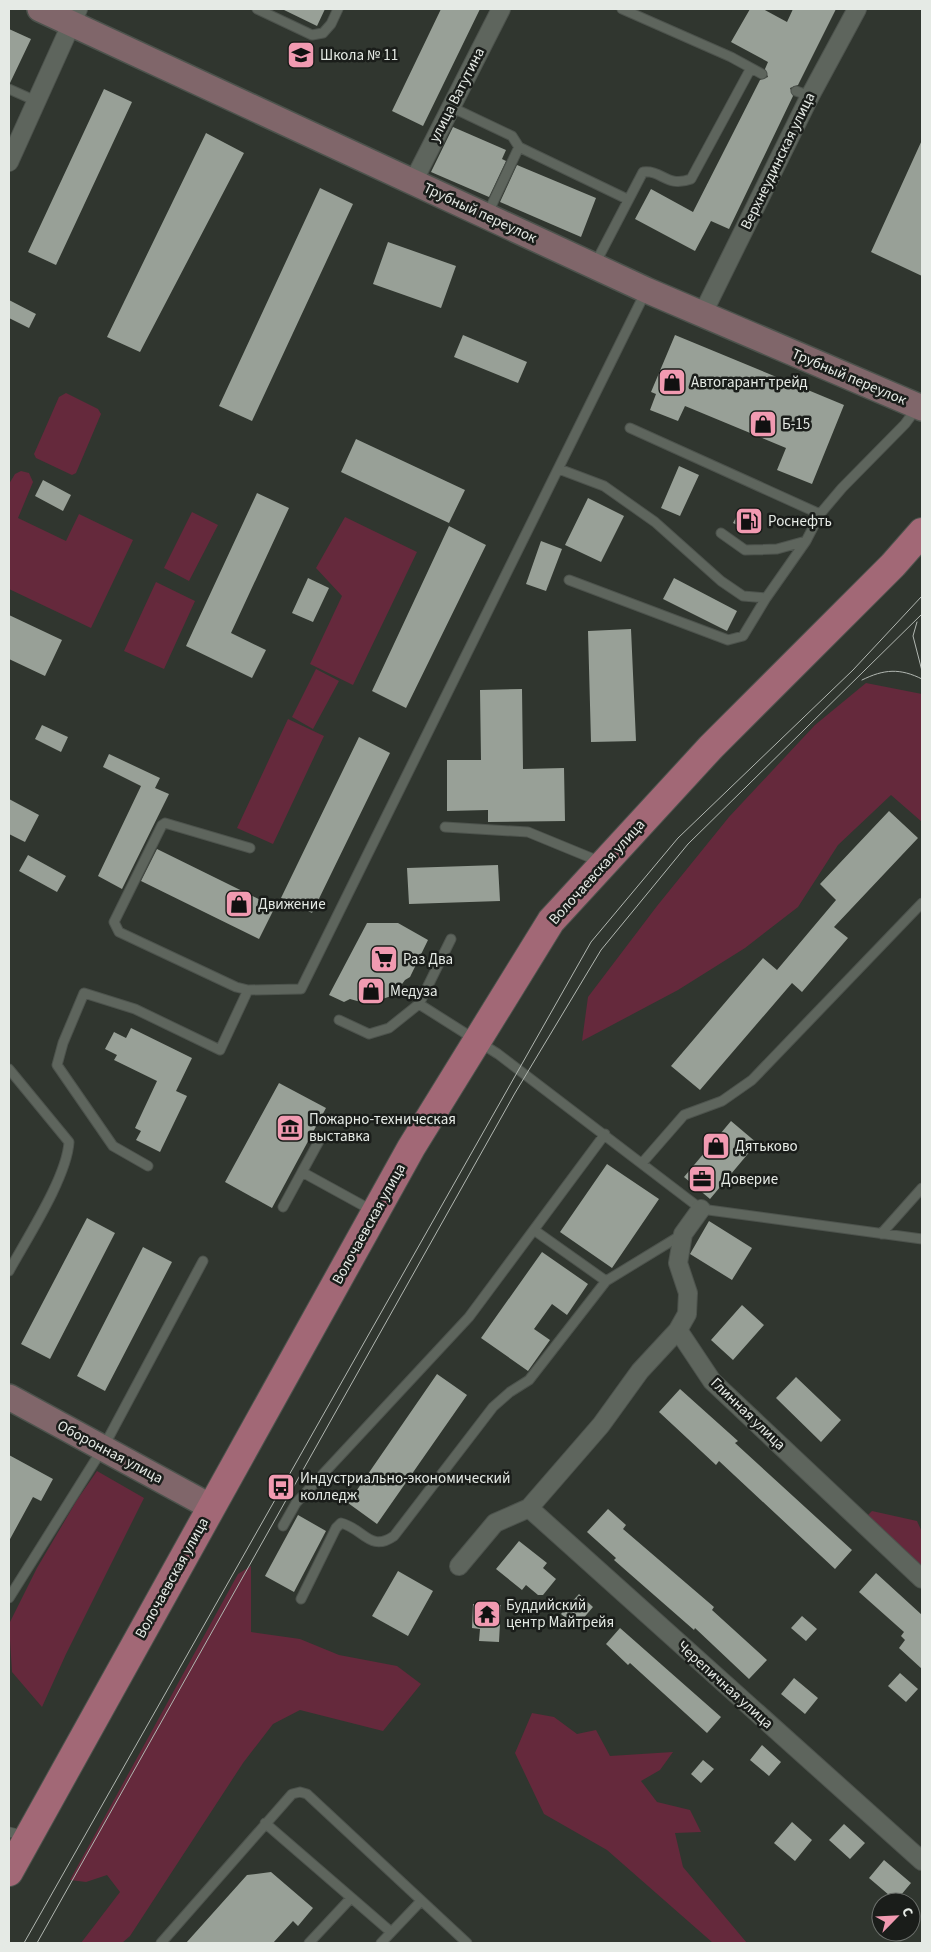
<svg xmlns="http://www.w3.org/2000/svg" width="931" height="1952" viewBox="0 0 931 1952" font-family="'Source Sans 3',sans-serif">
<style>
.green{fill:#65293c}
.building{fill:#98a097}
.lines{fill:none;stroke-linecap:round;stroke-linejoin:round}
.lane-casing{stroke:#4d534d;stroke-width:11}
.street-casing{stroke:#4d534d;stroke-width:20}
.secondary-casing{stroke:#4d534d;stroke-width:28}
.primary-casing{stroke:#4d534d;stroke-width:30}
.lane{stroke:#5e655d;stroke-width:9}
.street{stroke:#5e655d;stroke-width:18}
.secondary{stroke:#80666a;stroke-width:25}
.primary{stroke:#a26876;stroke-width:28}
.tram{stroke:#b1b7b1;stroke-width:1}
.labels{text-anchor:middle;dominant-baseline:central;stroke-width:5;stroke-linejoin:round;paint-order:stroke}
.poi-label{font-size:15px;fill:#e5eae5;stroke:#1a1d1a;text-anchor:start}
.street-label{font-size:15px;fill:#e5eae5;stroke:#1a1d1a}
</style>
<rect width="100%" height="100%" fill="#30362f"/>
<path class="green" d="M66,393L98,409L101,414L76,473L72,475L36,458L34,454L59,397Z
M21,471L29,473L33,482L18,518L66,541L79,514L133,540L91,628L9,589V484L15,474Z
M192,512L218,525L189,581L164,568Z
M345,517L417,552L353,685L310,664L342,596L316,568Z
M156,582L195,601L164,669L124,651Z
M316,669L339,681L313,729L292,717Z
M866,683L922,694V822L891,795L838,845L798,907L745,948L678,990L582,1041L588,997L657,906L729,817L815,725Z
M288,719L324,736L273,844L237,828Z
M97,1471L144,1498L66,1654L42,1707L12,1672L9,1624L37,1568L77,1500Z
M872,1511L917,1521L922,1532V1572L864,1519Z
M251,1566V1632L300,1639L339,1655L397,1666L421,1684L383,1731L300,1710L273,1724L243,1763L130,1936L122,1943H81L120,1892L107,1875L86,1882L70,1880L238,1574Z
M532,1713L554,1717L577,1734L596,1730L610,1756L673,1752L660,1770L641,1781L657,1802L690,1810L701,1832L675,1833L683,1867L747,1943H713L607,1850L544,1814L515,1753Z"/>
<path class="building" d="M282,9H325L317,26Z
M441,9H480L423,126L392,111Z
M750,9H763L787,22L793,9H836L798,85L790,88L793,96L729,229L711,221L695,251L635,219L651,189L693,212L760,80L768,77L765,69L768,62L731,42Z
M9,29L31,39L10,83H9Z
M104,89L132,102L56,265L28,252Z
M453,127L506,150L502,159L506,161L489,197L431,172Z
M206,133L244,153L140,352L107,337Z
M922,140V276L871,252Z
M517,165L596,198L581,237L500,202Z
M320,188L353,204L252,421L219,406Z
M388,242L456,266L441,308L373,284Z
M9,300L36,314L29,328L9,318Z
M463,335L527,362L518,383L454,357Z
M675,335L844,405L812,484L777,470L786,448L685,406L678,421L650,410L656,394L651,392Z
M356,439L465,490L449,523L341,472Z
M679,466L699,475L680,516L661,508Z
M43,480L71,495L63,511L35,496Z
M257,493L289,508L231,633L266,650L252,678L186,646Z
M588,498L624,516L601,562L565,545Z
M741,508L761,517L754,533L733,523Z
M449,526L486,545L406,708L372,691Z
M541,541L562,549L546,591L526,584Z
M308,578L329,588L313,622L292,613Z
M674,578L737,611L727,631L663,599Z
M9,615L62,640L45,676L9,659Z
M631,629L636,741L591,742L588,631Z
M522,689L523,769L564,768L565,821L488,822V810L447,811V760H481L480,690Z
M42,725L68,737L61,752L35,739Z
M359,737L390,753L312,913L281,898Z
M109,754L160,778L155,788L169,794L122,889L98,876L141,786L103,767Z
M9,799L39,815L25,842L9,834Z
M889,811L918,838L834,927L848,938L802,992L792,983L700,1090L671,1066L763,958L777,970L836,900L820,884Z
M157,849L275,907L259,939L141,881Z
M28,855L66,876L57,892L19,871Z
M498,865L500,901L409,904L407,868Z
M367,923H398L428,940L410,977L405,980L394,995L368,1004L350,999L344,1002L329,995Z
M131,1028L192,1058L176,1091L187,1096L160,1152L136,1140L141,1131L135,1128L157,1081L114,1060L117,1055L105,1049L114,1032L126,1038Z
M279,1083L326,1108L272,1208L225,1182Z
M731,1121L757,1143L710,1199L684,1177Z
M607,1164L659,1199L612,1268L560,1232Z
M87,1218L115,1233L50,1359L21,1344Z
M709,1221L752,1248L732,1280L690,1254Z
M143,1247L172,1262L105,1391L77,1376Z
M542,1252L588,1284L567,1315L552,1304L534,1329L550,1340L528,1371L481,1338Z
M742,1305L764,1325L733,1360L711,1340Z
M437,1374L467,1395L377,1524L348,1503Z
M796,1377L841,1420L821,1442L776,1398Z
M680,1389L738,1441L735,1443L852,1550L835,1569L719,1461L716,1465L659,1412Z
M9,1455L53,1479L41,1501L33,1497L9,1541Z
M608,1509L626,1525L623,1529L714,1607L712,1610L767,1660L749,1679L695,1628L694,1630L614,1560L616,1558L587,1532Z
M298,1515L326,1531L294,1592L265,1576Z
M519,1541L547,1563L543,1568L556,1579L543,1595H538L526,1585L522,1590L496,1569Z
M398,1571L433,1591L408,1636L372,1616Z
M876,1573L922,1615V1669L899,1648L905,1640L901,1636L904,1632L859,1592Z
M579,1594L593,1607L576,1627L561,1614Z
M473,1604L501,1605L499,1642L479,1641L480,1629L472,1628Z
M802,1616L817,1629L806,1641L791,1628Z
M620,1628L721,1717L707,1733L630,1663L628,1665L606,1644Z
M900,1673L918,1689L906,1702L888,1686Z
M794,1678L818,1698L805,1714L781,1694Z
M762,1745L781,1762L769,1776L750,1760Z
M703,1760L714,1769L701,1783L691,1774Z
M792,1822L812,1840L795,1861L774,1843Z
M844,1824L865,1843L850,1859L829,1840Z
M884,1860L911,1883L896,1901L869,1878Z
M271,1872L313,1908L298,1926L293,1921L273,1943H186L247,1875Z"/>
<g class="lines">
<g class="lane-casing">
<path id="lane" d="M257,9L312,35L323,33L331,24L338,9
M622,9L731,57L762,74
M9,89L36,101
M796,91L810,96
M451,107L512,136L519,147L627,199
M487,215L519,147
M595,264L643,172C663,170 666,188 691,179L751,68
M630,428L820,514
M559,469L604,486L655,522L721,581L743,596L766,598
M721,533L745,550L777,549L806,541
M569,580L728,640L743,636L766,598L806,541L820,514L842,488L905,424L916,409
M445,827L528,832L601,862
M250,848L165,823L162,825L114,922L119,932L236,987L248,990L301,989L646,291
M419,1004L498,1054L701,1209L922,1239
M339,1020L369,1034L389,1028L419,1004L451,939
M9,1069L69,1142C67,1177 27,1238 9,1271
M643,1162L684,1115L722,1101L752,1080L922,903
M148,1166L113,1146L57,1065L63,1043L84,993L135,1009L220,1050L248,990
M302,1172L319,1141
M283,1207L302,1172L373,1211
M534,1230L606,1281
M881,1234L922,1188
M283,1526L296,1503L469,1317L605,1134
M9,1598L103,1448L203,1261
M301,1599L336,1528L341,1523C363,1528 370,1553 394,1536L493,1407L510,1392L529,1380L606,1281L683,1234
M265,1823L391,1932
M9,1832L26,1836
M161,1943L292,1794L300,1792L307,1794L467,1943
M309,1943L351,1898
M381,1943L421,1901"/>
</g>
<g class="street-casing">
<path id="street" d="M9,162L78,9
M413,182L501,9
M702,315L810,96L857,9
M701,1209L683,1234L678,1263L688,1293L687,1314L678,1330L712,1381L922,1579
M529,1508L922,1861
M459,1566L495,1523L529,1508L601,1425L640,1371L678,1330"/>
</g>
<g class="secondary-casing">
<path id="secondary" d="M40,9L646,290L922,408
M9,1397L211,1507"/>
</g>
<g class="primary-casing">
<path id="primary" d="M9,1872L411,1148L551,921L711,747L893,565L922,532"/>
</g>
<use href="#lane" class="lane"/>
<use href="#street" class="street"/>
<use href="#secondary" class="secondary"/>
<use href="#primary" class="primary"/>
<path class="tram" d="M917,622L913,636L922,671
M862,680C884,669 900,668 922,679
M24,1943L591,942L678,838L853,670L922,596
M37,1943L515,1093L601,950L688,844L922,614"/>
</g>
<defs>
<g id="school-square" transform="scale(1.4375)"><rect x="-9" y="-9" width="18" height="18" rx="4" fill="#f19ab1" stroke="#1a1d1a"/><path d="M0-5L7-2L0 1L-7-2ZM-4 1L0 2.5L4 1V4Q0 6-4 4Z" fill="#111"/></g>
<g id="shop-square" transform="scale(1.4375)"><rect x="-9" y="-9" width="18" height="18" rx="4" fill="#f19ab1" stroke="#1a1d1a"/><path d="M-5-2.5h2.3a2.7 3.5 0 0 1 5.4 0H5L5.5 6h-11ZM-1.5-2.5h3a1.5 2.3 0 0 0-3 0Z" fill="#111"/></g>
<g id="fuel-square" transform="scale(1.4375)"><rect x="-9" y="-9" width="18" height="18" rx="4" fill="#f19ab1" stroke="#1a1d1a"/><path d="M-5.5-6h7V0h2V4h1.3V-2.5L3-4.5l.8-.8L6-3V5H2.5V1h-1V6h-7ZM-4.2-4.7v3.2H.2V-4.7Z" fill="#111"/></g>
<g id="supermarket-square" transform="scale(1.4375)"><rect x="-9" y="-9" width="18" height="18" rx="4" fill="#f19ab1" stroke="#1a1d1a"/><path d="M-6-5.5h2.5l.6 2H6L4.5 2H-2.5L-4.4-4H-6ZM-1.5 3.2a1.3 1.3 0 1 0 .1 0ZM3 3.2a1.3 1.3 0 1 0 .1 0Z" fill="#111"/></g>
<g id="museum-square" transform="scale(1.4375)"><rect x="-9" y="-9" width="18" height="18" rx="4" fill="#f19ab1" stroke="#1a1d1a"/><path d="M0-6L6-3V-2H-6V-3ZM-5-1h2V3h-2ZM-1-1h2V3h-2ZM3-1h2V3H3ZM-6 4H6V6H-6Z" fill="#111"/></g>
<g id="office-square" transform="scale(1.4375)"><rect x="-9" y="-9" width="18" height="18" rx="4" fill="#f19ab1" stroke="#1a1d1a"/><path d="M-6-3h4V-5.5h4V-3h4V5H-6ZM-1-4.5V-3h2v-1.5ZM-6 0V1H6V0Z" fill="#111"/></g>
<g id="bus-square" transform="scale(1.4375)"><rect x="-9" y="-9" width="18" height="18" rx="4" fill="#f19ab1" stroke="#1a1d1a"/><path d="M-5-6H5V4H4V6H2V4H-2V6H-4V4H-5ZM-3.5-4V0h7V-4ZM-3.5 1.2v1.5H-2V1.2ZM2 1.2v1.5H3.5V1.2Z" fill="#111"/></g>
<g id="temple-square" transform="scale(1.4375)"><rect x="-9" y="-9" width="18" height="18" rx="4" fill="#f19ab1" stroke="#1a1d1a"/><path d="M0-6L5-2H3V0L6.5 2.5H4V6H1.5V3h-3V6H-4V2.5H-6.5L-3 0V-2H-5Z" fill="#111"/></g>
</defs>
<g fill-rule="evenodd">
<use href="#school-square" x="301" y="55"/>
<use href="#shop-square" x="672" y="382"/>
<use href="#shop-square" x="763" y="424"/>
<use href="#fuel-square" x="749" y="521"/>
<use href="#shop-square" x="239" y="904"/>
<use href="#supermarket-square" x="384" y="959"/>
<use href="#shop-square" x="371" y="991"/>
<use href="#museum-square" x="290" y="1128"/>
<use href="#shop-square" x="716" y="1146"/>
<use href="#office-square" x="702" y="1179"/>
<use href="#bus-square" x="281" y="1487"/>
<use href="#temple-square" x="487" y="1614"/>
</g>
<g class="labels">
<g class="poi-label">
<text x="320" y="55">Школа № 11</text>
<text x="691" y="382">Автогарант трейд</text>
<text x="782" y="424">Б-15</text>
<text x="768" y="521">Роснефть</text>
<text x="258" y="904">Движение</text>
<text x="403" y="959">Раз Два</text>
<text x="390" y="991">Медуза</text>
<text x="309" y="1119">Пожарно-техническая<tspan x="309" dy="17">выставка</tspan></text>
<text x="735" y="1146">Дятьково</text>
<text x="721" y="1179">Доверие</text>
<text x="300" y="1478">Индустриально-экономический<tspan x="300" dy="17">колледж</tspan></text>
<text x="506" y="1605">Буддийский<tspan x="506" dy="17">центр Майтрейя</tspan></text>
</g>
<g class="street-label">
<text transform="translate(457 95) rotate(-63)">улица Ватутина</text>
<text transform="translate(778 161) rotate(-64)">Верхнеудинская улица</text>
<text transform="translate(480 213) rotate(25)">Трубный переулок</text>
<text transform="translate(849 377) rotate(23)">Трубный переулок</text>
<text transform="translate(597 872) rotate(-48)">Волочаевская улица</text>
<text transform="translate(369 1224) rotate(-61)">Волочаевская улица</text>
<text transform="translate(748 1414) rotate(44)">Глинная улица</text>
<text transform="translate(110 1452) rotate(28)">Оборонная улица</text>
<text transform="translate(172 1578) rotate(-61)">Волочаевская улица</text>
<text transform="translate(725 1685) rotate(42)">Черепичная улица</text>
</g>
</g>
<rect width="931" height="1952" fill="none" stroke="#e5eae5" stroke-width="20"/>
<g transform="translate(896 1917) rotate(66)"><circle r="24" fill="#1a1d1a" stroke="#6b6f6b"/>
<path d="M0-4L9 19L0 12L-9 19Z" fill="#f19ab1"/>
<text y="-8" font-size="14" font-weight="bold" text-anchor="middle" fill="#e5eae5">С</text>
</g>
</svg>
